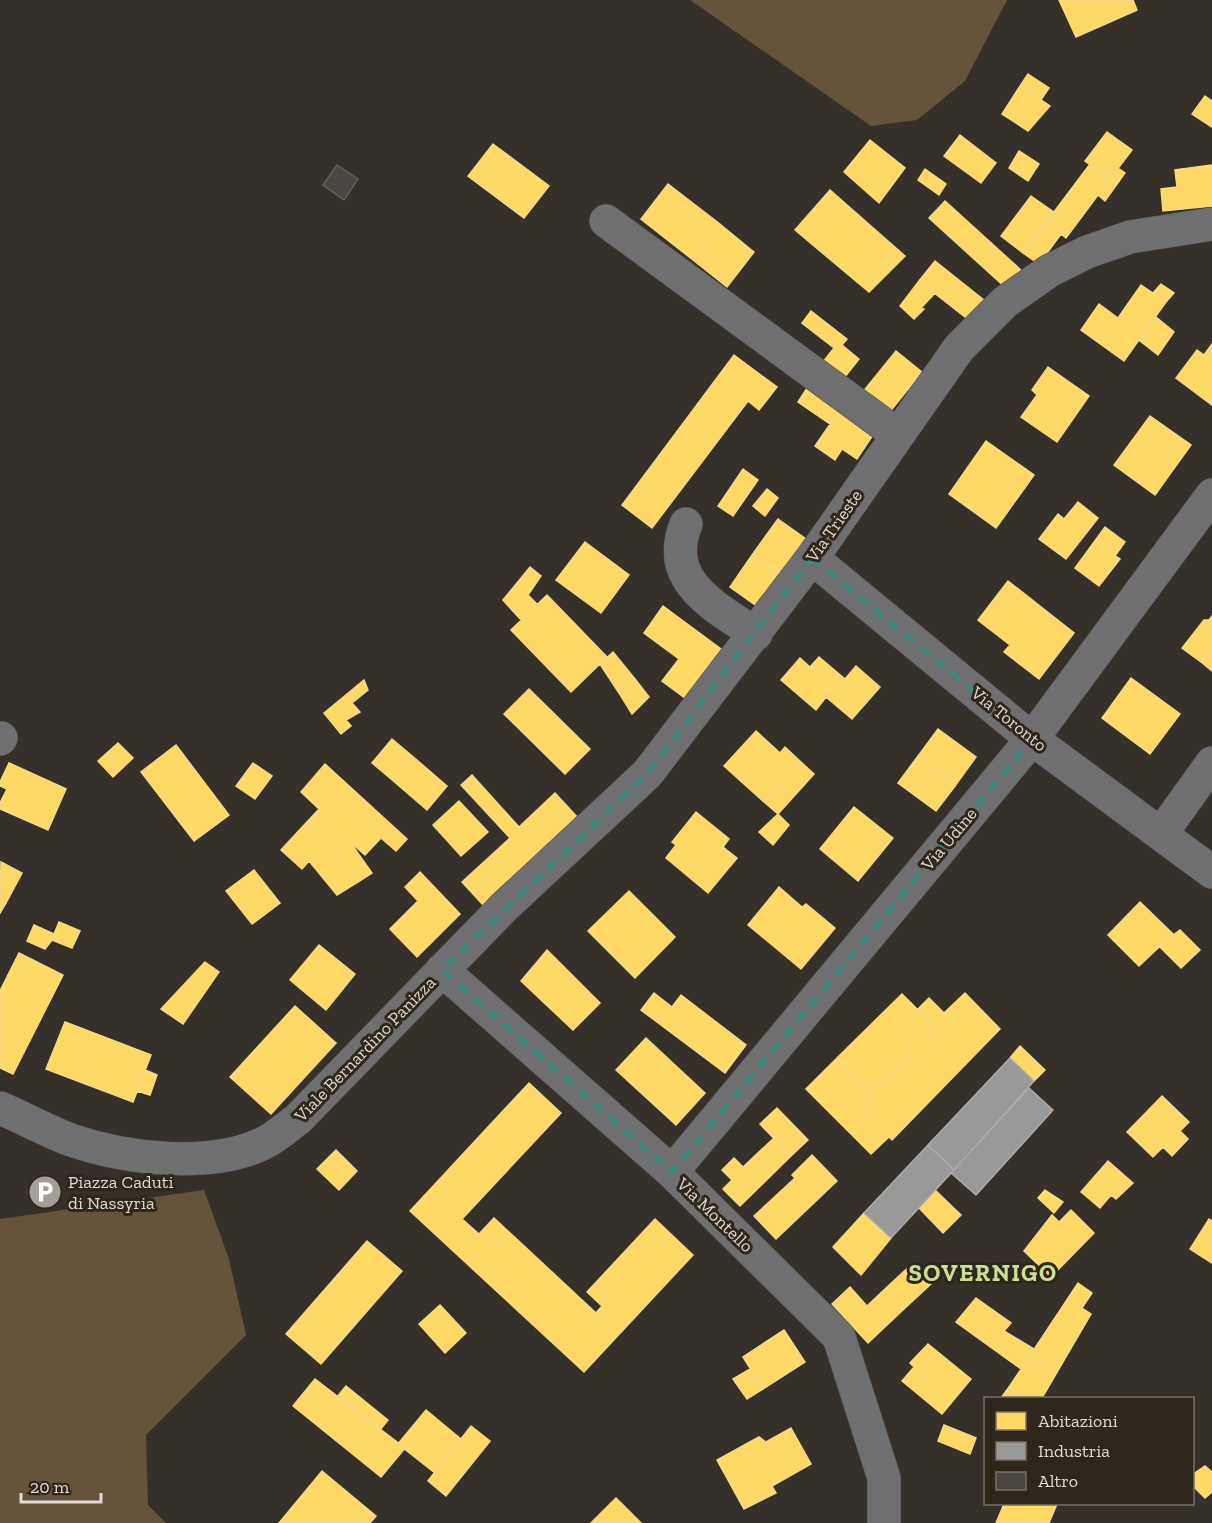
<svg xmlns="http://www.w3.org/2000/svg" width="1212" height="1523" viewBox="0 0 1212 1523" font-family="'Zilla Slab',serif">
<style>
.green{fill:#66533c}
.homes{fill:#ffd966;stroke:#f6d987;stroke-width:1.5}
.industry{fill:#999;stroke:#aeacaa;stroke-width:1.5}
.building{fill:#4a4541;stroke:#635e59;stroke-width:1.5}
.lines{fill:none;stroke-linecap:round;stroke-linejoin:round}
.minor-casing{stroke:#544f49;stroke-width:34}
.minor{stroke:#6f6e70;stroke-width:33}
.marked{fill:none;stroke:#398a82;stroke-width:4.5;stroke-dasharray:12 8;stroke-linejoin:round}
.labels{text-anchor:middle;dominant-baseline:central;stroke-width:6;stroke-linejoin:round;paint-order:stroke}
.street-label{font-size:18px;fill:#e0dad3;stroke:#30271c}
.poi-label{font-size:18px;fill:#e0dad3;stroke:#30271c;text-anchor:start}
.district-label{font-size:24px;font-weight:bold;letter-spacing:1.5px;fill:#cbdf93;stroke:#30271c}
</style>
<rect width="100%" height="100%" fill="#36302a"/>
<path class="green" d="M690,0H1007L965,81L917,120L871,126Z
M204,1190L229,1259L246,1335L146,1435L148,1505L166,1523H0V1219Z"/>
<path class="homes" d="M1059,0H1133L1137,10L1076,37Z
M1028,74L1049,88L1041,100L1020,86Z
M1020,86L1050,106L1028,131L1002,114Z
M1205,96L1212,101V127L1192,114Z
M1107,132L1132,150L1110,179L1085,161Z
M960,135L996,163L981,183L944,156Z
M870,140L905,168L879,203L844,172Z
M493,144L549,186L524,218L468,176Z
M1019,151L1039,164L1028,181L1009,168Z
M1090,164L1110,179L1066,238L1061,234L1039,264L1023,253Z
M1212,165V206L1163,211L1161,189L1177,187L1175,170Z
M1118,168L1125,173L1105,201L1098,195Z
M925,169L946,184L939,195L918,180Z
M668,184L721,225L693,260L641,219Z
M830,190L905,256L869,292L795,230Z
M1031,196L1055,213L1023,253L1001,236Z
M945,201L1022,271L1006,288L929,218Z
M721,225L754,252L727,287L693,260Z
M935,261L985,301L970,321L919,281Z
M919,281L935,293L921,308L924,309L914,319L900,306Z
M1161,284L1174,293L1166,302L1153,293Z
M1141,285L1166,302L1124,361L1081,330L1099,304L1118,318Z
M811,311L847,339L842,345L859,359L840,383L819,367L834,348L802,323Z
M1156,317L1174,332L1158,355L1139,340Z
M1212,344V405L1176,378L1197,350L1204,355Z
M896,351L922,372L884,419L858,398Z
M734,355L777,387L759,410L748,401L652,528L622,505Z
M1048,367L1089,396L1057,442L1021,417L1037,395L1032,390Z
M811,382L839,411L830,424L798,402Z
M839,411L873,435L857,459L842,449L835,460L815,446Z
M1150,416L1191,445L1155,495L1114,465Z
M986,441L1034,475L996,528L949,494Z
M743,469L758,480L733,516L718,506Z
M767,489L778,498L765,516L753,506Z
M1078,502L1098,518L1066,559L1039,539L1058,514L1064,519Z
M778,519L806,539L781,575L752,555Z
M1105,527L1125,542L1115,556L1120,559L1099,586L1075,568Z
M585,542L629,575L601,613L556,580Z
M752,555L781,575L758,607L730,587Z
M530,567L541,576L528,595L537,604L521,620L503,600Z
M1008,581L1074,633L1039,679L1004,652L1010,645L978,620Z
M547,595L607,657L571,692L511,630Z
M663,606L725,652L689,701L662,681L679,659L644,633Z
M1212,616V648L1201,662L1182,648L1204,620H1209Z
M1212,648V671L1201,662Z
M613,652L635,679L619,693L600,664Z
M819,657L845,679L856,666L880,687L852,719L826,697L816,710L781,680L800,658L810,667Z
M1131,678L1180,714L1150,754L1102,718Z
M635,679L649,697L632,714L619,693Z
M364,680L368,690L352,703L360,712L346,720L351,726L341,734L324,713Z
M529,689L590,749L565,774L504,714Z
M938,729L976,757L955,786L918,756Z
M756,731L780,753L785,747L801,762L764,802L724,766Z
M392,739L411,755L391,779L372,763Z
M118,743L133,758L113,777L98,761Z
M176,745L229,815L194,841L141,772Z
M411,755L447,786L427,810L391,779Z
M918,756L955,786L936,811L898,783Z
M801,762L814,774L778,814L764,802Z
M9,763L66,789L48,830L0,809V803L7,789L0,786V782Z
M253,763L272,776L255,799L236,786Z
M325,764L407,839L396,851L381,838L365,855L350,842L372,873L358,882L307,822L319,809L301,792Z
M472,775L519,827L555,793L579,819L484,906L462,882L510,838L461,785Z
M459,801L488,832L461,856L433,825Z
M854,807L893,838L858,881L820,849Z
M696,812L729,839L723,847L737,858L708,893L666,858L676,845L672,842Z
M778,814L789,825L773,845L759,832Z
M307,822L358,882L337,895L309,861L302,869L281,850Z
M1,862L22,873L6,903L0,900Z
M254,870L280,903L252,924L226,891Z
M420,872L460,914L417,957L390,929L418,901L405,887Z
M779,887L802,907L806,904L835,928L801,969L748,925Z
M629,891L675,937L635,978L588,931Z
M0,900L6,903L0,913Z
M1140,902L1173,934L1139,966L1108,935Z
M59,922L80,931L72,948L52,940L45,949L27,941L34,925L54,934Z
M1180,930L1200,950L1181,968L1159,946Z
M319,945L355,974L326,1010L290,980Z
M547,950L600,1003L573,1030L521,981Z
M19,953L63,975L13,1074L0,1068V991Z
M205,962L219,972L183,1024L161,1009Z
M654,993L672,1007L681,995L746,1045L725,1073L641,1010Z
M965,993L1000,1029L892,1140L861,1108L874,1098L868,1092L874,1084L880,1089L911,1059L906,1053L935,1027L917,1010L929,998L944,1013Z
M902,994L935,1027L906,1053L911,1059L880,1089L874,1084L868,1092L837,1058Z
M295,1006L336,1043L271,1114L230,1077Z
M65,1022L151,1055L133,1102L46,1069Z
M646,1038L705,1093L676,1125L616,1070Z
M1020,1046L1045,1070L1034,1081L1010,1058Z
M837,1058L874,1098L861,1108L889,1137L871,1154L806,1089Z
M145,1070L157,1075L150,1095L137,1091Z
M529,1083L561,1113L462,1219L479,1234L494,1218L596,1313L602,1306L587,1292L655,1219L693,1255L584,1372L410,1211Z
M1162,1096L1189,1122L1180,1131L1188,1139L1172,1156L1163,1147L1153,1157L1127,1132Z
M777,1108L808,1140L791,1156L760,1124Z
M774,1138L791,1156L740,1206L723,1189L732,1180L722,1170L734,1158L743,1167Z
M336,1150L357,1171L339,1190L317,1169Z
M812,1155L837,1181L776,1239L754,1216L795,1178L792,1175Z
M1108,1161L1133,1183L1116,1199L1111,1195L1100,1208L1081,1192Z
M935,1190L961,1215L943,1233L919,1208Z
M1045,1190L1063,1202L1054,1213L1038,1198Z
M1071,1210L1094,1233L1051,1277L1024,1251L1052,1215L1059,1222Z
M864,1213L891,1238L861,1275L833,1247Z
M1209,1219L1212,1221V1263L1190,1249Z
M367,1241L402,1271L321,1364L286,1334Z
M912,1264L931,1284L904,1309L886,1288Z
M1078,1283L1092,1293L1082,1308L1091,1314L1056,1374L1029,1357Z
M850,1287L867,1306L886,1288L904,1309L868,1343L832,1304Z
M976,1298L1011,1323L1004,1331L1034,1349L1021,1369L956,1322Z
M440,1305L466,1333L445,1353L419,1324Z
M784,1330L805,1362L763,1389L743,1357Z
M928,1344L971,1379L942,1414L902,1381L914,1367L910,1363Z
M1029,1357L1056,1374L1042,1398H1027L1009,1387Z
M750,1369L763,1389L747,1399L733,1379Z
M315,1379L405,1448L381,1477L293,1406Z
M346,1386L388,1420L380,1430L337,1397Z
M1009,1387L1027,1398H1001Z
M426,1410L461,1439L435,1473L398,1444Z
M944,1425L976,1438L970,1454L938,1441Z
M471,1426L490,1441L446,1496L428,1481Z
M791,1428L811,1464L772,1486L776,1493L744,1509L717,1460L759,1437L766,1442Z
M1205,1466L1212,1472V1492L1205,1498L1192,1485V1475Z
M322,1471L376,1516L370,1523H279Z
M616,1498L641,1523H591Z
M1004,1504H1057L1049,1523H996Z"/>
<path class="industry" d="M1010,1058L1034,1081L954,1170L928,1145Z
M1029,1088L1053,1110L976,1195L951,1173Z
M928,1145L954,1170L891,1238L864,1213Z"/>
<path class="building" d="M337,165L358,179L344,200L323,185Z"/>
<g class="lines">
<g class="minor-casing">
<path id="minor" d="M606,221L898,435
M686,524C663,582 716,607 756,634
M812,558L1032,739L1212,872
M0,739L1,738
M1161,834L1212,763
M442,970L672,1172L839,1337L884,1478V1523
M0,1108C24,1118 47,1131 71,1140C126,1159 211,1169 264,1143C276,1137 287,1127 298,1119L503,908L647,774L812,558L959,348L1005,302L1049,271L1087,252L1130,237L1212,224
M672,1172L1032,739L1212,495"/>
</g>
<use href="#minor" class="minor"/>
</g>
<path class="marked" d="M812,558L1032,739L672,1172L442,970L647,774Z"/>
<defs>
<g id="parking-disc" transform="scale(1.725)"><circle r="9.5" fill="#a49e98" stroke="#30271c"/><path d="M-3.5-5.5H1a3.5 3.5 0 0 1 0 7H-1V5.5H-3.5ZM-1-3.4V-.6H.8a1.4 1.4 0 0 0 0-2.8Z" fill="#fff"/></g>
</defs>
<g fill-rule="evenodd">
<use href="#parking-disc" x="45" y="1192"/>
</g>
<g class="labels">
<g class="street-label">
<text transform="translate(834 526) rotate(-55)">Via Trieste</text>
<text transform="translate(1009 719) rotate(39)">Via Toronto</text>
<text transform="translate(949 839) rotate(-50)">Via Udine</text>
<text transform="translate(365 1049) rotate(-46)">Viale Bernardino Panizza</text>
<text transform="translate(715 1215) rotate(44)">Via Montello</text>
</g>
<g class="poi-label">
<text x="68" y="1182">Piazza Caduti<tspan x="68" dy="21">di Nassyria</tspan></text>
</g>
<g class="district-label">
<text x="983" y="1272">SOVERNIGO</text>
</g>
</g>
<rect x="984" y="1397" width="210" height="108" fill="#30271c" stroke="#766f65" stroke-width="1.5"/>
<rect x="996" y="1412" width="30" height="18" fill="#ffd966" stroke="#766f65" stroke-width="1.5"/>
<text x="1038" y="1427" font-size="18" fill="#e0dad3">Abitazioni</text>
<rect x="996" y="1442" width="30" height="18" fill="#999999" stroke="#766f65" stroke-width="1.5"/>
<text x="1038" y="1457" font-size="18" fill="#e0dad3">Industria</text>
<rect x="996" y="1472" width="30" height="18" fill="#4a4541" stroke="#766f65" stroke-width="1.5"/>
<text x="1038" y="1487" font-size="18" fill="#e0dad3">Altro</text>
<path d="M21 1493v9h80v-9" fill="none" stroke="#e0dad3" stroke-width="3"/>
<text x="30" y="1493" font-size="18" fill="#e0dad3" stroke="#30271c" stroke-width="4.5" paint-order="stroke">20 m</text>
</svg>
